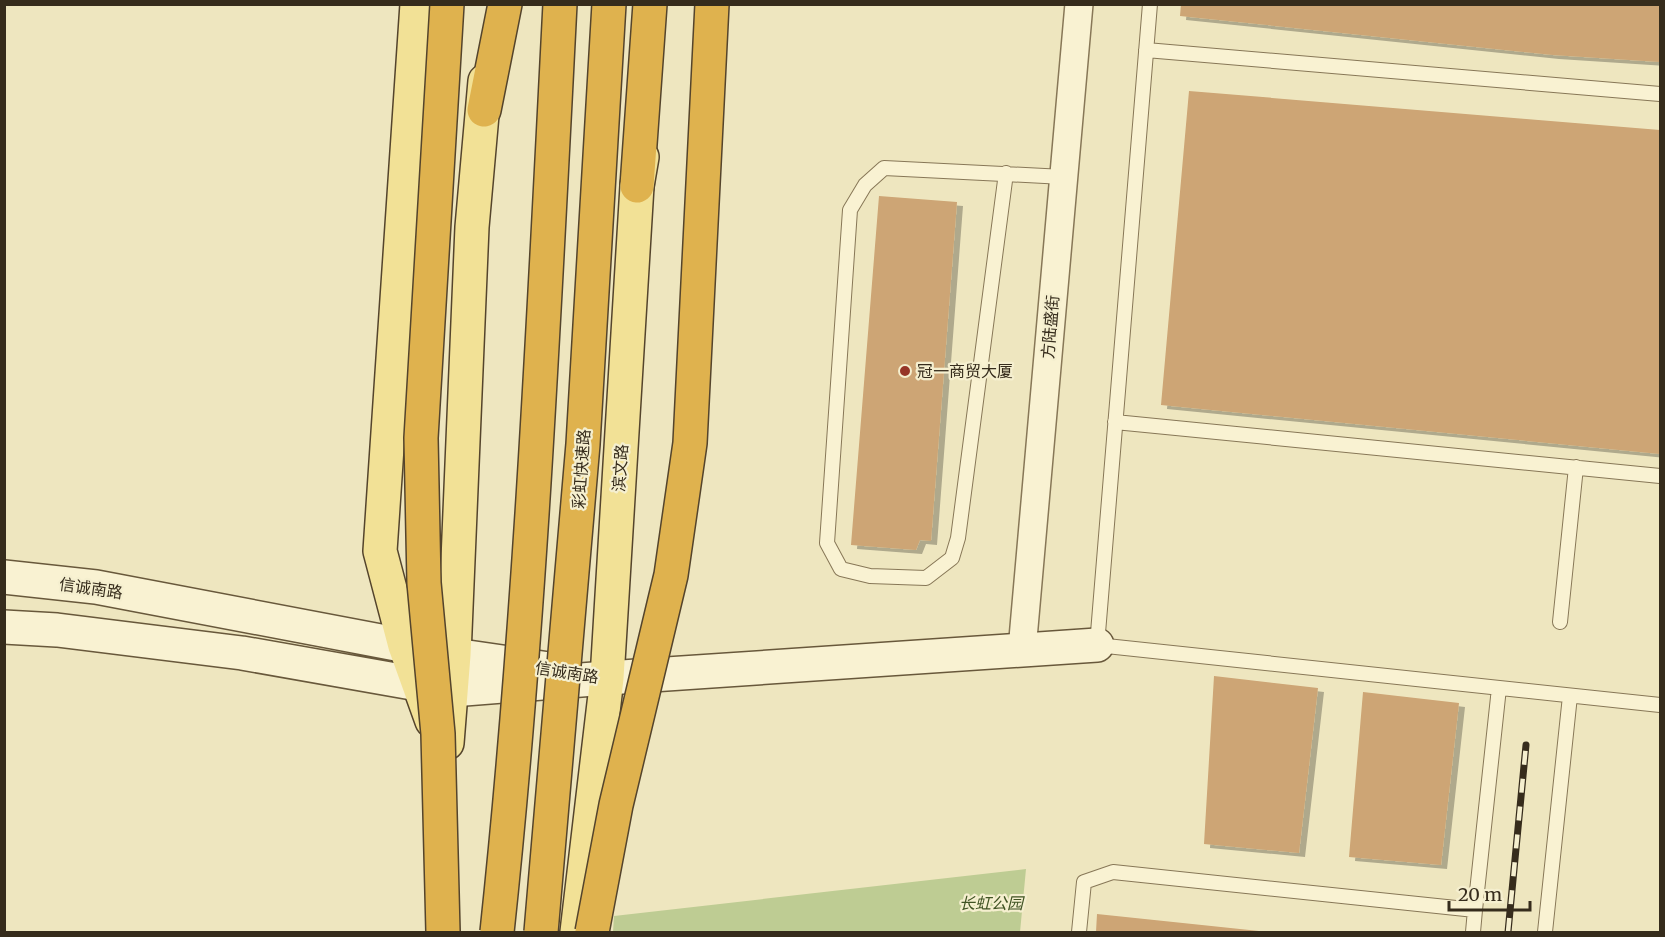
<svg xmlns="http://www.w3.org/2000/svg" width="1665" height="937" viewBox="0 0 1665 937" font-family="Merriweather,'Noto Sans SC',serif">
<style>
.green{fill:#becc93}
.building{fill:#cda575;filter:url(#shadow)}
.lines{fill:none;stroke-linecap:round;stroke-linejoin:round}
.lane-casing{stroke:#877757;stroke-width:16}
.street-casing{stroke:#877757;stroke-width:30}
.secondary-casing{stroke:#68583b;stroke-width:36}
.primary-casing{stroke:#54442c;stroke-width:36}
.highway-casing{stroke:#54442c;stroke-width:36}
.lane{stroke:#f9f2d2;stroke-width:14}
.street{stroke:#f9f2d2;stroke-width:27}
.secondary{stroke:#f9f2d2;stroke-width:33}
.primary{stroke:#f2e196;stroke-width:33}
.highway{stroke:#dfb24e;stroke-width:33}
.rail-casing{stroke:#362c1c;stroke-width:7}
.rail{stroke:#f5efcf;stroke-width:4.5;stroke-dasharray:14;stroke-linecap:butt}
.highway-bridge-casing{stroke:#54442c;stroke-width:36;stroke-linecap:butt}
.highway-bridge{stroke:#dfb24e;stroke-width:33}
.poi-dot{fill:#963527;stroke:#f5efcf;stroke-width:2}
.labels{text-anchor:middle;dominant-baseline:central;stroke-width:4.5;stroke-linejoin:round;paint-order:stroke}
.street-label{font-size:16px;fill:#362c1c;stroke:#f5efcf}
.poi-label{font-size:16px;fill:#362c1c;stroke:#f5efcf;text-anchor:start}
.park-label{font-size:16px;font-style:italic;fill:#405323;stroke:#f5efcf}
</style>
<defs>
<filter id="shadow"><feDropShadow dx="6" dy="4" stdDeviation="0" flood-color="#0004"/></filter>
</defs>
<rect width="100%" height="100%" fill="#eee6bf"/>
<path class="green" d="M1026,869L1020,932H613L614,916Z"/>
<path class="building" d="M1181,4H1660V62L1553,55L1180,16Z
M1189,91L1660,130V454L1161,405Z
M879,196L957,202L931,541L920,540L916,550L851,545Z
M1214,676L1318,688L1299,853L1204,844Z
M1363,692L1459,703L1441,865L1349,857Z
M1097,914L1259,931V932H1096Z"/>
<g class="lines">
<g class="lane-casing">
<path id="lane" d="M1150,4L1097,645L1660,705
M1146,50L1660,94
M1006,173L958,538L952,558L926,578L870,576L841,569L827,543L850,210L865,185L884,168L1064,177
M1115,422L1660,476
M1560,622L1576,467
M1079,932L1084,882L1113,872L1475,910L1499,688
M1473,932L1475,910
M1545,932L1570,696"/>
</g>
<g class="street-casing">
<path id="street" d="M1022,650L1079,4"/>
</g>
<g class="secondary-casing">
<path id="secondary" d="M4,577L96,587L454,655L549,669
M4,627L57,630L242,653L452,690L607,678L1097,645"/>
</g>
<g class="primary-casing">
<path id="primary" d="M417,4L380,551L405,646L432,721
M447,743L454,655L472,227L485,81
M577,932L607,678L637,186L642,157"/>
</g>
<g class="highway-casing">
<path id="highway" d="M484,110L505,4
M637,186L650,4"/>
</g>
<use href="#lane" class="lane"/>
<use href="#street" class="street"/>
<use href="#secondary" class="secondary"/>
<use href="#primary" class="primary"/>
<use href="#highway" class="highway"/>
<g class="rail-casing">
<path id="rail" d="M1508,932L1526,745"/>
</g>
<use href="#rail" class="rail"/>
<g class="highway-bridge-casing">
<path id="highway-bridge" d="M443,932L438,734L424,583L421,438L447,4
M497,932C530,624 544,314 560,4
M541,932L583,444L609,4
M592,932L616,805L671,575L690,443L712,4"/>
</g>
<use href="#highway-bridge" class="highway-bridge"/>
</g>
<circle class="poi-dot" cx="905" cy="371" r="6"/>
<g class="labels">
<g class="street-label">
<text transform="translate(1050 327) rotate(-85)">方陆盛街</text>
<text transform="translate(620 468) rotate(-86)">滨文路</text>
<text transform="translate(581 469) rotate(-86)">彩虹快速路</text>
<text transform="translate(91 588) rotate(8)">信诚南路</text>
<text transform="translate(567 672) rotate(9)">信诚南路</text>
</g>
<g class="poi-label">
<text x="917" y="371">冠一商贸大厦</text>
</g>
<g class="park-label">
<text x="991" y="903">长虹公园</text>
</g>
</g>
<rect width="1665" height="937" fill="none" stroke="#362c1c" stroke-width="12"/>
<path d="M1449 901v9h81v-9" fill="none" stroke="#362c1c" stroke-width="3"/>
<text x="1458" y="901" font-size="18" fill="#362c1c" stroke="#f5efcf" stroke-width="4.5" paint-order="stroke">20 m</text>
</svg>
